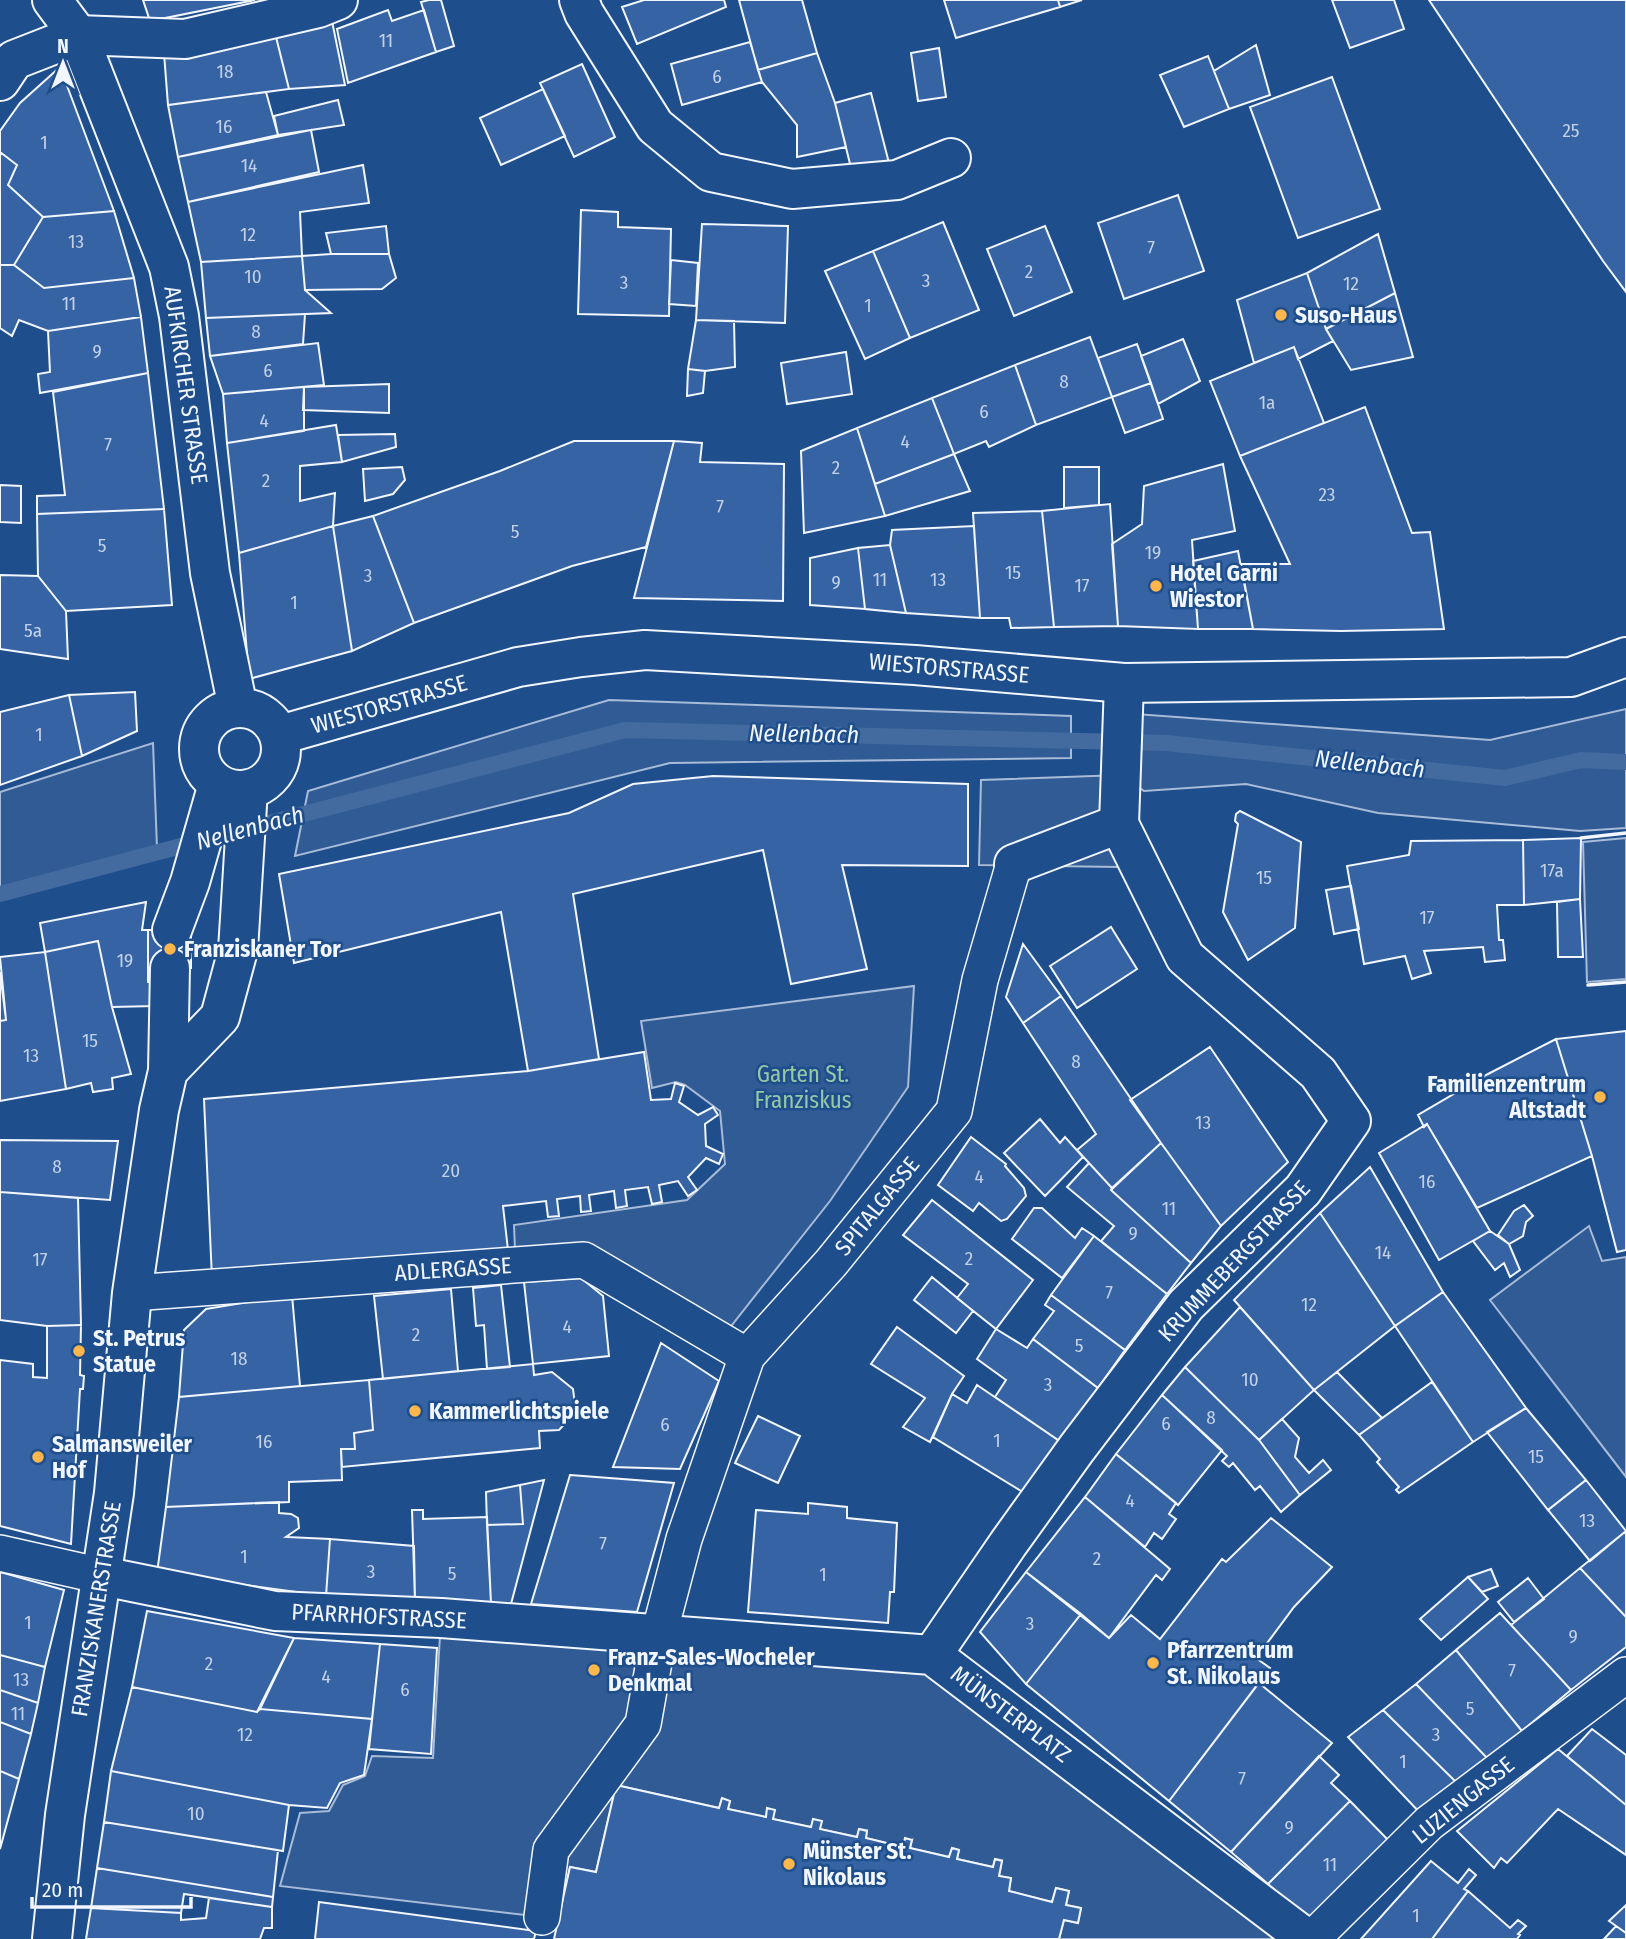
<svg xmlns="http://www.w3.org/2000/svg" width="1626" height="1939" viewBox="0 0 1626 1939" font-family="'Fira Sans Condensed',sans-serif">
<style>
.built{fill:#305b95;stroke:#a8bbd7;stroke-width:2}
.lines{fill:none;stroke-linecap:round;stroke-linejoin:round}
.stream{stroke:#446ba0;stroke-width:16}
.building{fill:#3563a3;stroke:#f2f6ff;stroke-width:2}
.pedestrian-casing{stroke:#f2f6ff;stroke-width:38}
.minor-casing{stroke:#f2f6ff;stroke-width:42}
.tertiary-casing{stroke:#f2f6ff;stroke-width:42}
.pedestrian{stroke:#1f4e8c;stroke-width:35}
.minor{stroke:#1f4e8c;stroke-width:38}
.tertiary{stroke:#1f4e8c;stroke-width:38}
.wall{stroke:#f2f6ff;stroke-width:3.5}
.poi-dot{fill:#ffb74d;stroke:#1f4e8c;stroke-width:2.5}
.labels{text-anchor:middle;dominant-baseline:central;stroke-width:5;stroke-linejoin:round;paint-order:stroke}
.number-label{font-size:19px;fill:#c3d1e8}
.poi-label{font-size:23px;font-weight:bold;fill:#f2f6ff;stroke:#1f4e8c;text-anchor:start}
.street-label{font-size:23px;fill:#f2f6ff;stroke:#1f4e8c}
.park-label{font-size:23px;fill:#97c8a6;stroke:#1f4e8c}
.water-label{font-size:24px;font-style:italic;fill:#f2f6ff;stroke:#1f4e8c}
</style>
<rect width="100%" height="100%" fill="#1f4e8c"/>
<path class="built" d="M609,700L1071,716V758L670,763L295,856L308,791Z
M1626,709V828L1580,831L1378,813L1246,784L1144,791L1125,777L1136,714L1490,740Z
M153,743L157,848L0,897V792Z
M1121,775L1118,867L979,865L981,780Z
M1626,838V979L1587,982L1583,842Z
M914,986L908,1087L830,1201L728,1330L515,1250L514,1225L687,1200L725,1164L720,1111L685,1085L676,1082L652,1088L641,1021Z
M1589,1226L1602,1261L1626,1257V1477L1490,1300Z
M441,1618L932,1655L1307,1939H1059L1064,1920L1078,1923L1081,1908L1066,1905L1069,1891L1056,1888L1052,1902L1009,1891L1011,1878L999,1876L1002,1860L995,1859L993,1867L957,1859L959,1850L952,1848L949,1857L910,1848L912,1840L903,1847L866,1838L867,1830L859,1829L857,1837L773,1819L767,1809L766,1817L728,1809L730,1801L722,1798L719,1808L616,1785L596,1872L570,1867L564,1895L542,1917L280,1886L300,1813L329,1811L343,1785L365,1776L372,1756L433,1758Z"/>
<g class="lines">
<path class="stream" d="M246,829L625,730L1166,743L1505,778L1581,760L1626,762
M0,894L200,841"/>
</g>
<path class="building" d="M143,0H255L150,21Z
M429,0H441L454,46L436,52L421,2Z
M644,0H724L726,7L637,44L622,7Z
M739,0H802L817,53L758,70Z
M944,0H1058L1060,7L956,38Z
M1058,0H1082L1060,7Z
M1332,0H1394L1404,29L1350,48Z
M1429,0H1626V292L1603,261Z
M388,10L392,21L424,10L436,52L348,83L337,29Z
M332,21L345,85L289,89L276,37Z
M276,37L289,89L168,105L164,53Z
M750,42L762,82L682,105L671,64Z
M1256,45L1270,95L1229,109L1214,71Z
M939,48L946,97L918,101L911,53Z
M817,53L835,103L846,147L797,157V125L762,82L758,70Z
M1208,56L1229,109L1184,127L1160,75Z
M582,64L615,137L574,157L540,83Z
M60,67L114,211L43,217L8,185L17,165L0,152V131L20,103Z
M1332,77L1380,209L1298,238L1250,107Z
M543,89L565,136L501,165L480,118Z
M266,92L278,135L178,157L168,105Z
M871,93L889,163L852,172L835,103Z
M338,100L344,125L278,135L274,116Z
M311,130L319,172L188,202L178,157Z
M0,152L17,165L8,185L43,217L14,265H0Z
M363,165L369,203L300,212L302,256L201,262L188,202Z
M1178,195L1204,271L1124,299L1098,223Z
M581,210L618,212V227L671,229L669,316L578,314Z
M114,211L134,278L44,288L14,265L43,217Z
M943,222L979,310L910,338L873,251Z
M702,224L788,226L785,323L696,320Z
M386,226L389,254H331L326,233Z
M1045,226L1072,292L1014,316L987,249Z
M1378,234L1395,293L1326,329L1307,273Z
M873,251L910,338L865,359L825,271Z
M331,254H389L396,278L382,289L305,290L302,256Z
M302,256L305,290L331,313L206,318L201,262Z
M671,260L698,263L696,306L669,304Z
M0,265H14L44,288L134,278L141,317L48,331L19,320L12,336L0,328Z
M1307,273L1326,329L1333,341L1298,359L1294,347L1254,363L1237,300Z
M1395,293L1413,357L1351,370L1326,329Z
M305,314L303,344L210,356L206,318Z
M141,317L148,373L40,393L38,374L50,372L48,331Z
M696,320L734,321L735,367L705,371L688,369Z
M1090,337L1112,397L1036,425L1015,365Z
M1183,339L1200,381L1158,404L1141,356Z
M318,343L324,385L223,394L210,356Z
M1137,344L1151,383L1112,397L1098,358Z
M1294,347L1324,423L1240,456L1210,381Z
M846,352L852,394L787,404L781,363Z
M1015,365L1036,425L989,447L986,441L954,454L932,398Z
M688,369L705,371L703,393L687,396Z
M148,373L164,509L37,514V496L65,495L53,392Z
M1151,383L1163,419L1125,433L1112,397Z
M389,384V413L303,410L304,387Z
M304,387V431L227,443L223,394Z
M932,398L954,454L875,484L857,428Z
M1365,407L1412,533L1430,532L1444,629L1341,631L1253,629L1241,564H1290L1240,456Z
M336,425L342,462L300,466V501L335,493L333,526L239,553L227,443Z
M857,428L885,516L804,533L801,451Z
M395,434L396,447L342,462L338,435Z
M574,441H674L646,547L572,566L414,623L373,516L500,471Z
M674,441L702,443L700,462L784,464L783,601L634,598Z
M954,454L970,491L885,516L875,484Z
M1223,464L1235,531L1192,540L1198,629L1118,626L1112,544L1142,524L1144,486Z
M402,467L405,480L393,494L365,501L363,469Z
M1064,467H1099V505L1064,508Z
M0,485L21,486V523L0,522Z
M1110,504L1118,626L1054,627L1042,511Z
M164,509L172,605L66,611L38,576L37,514Z
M1042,511L1054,627L1011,628L1009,618H980L973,513Z
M373,516L414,623L352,651L333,526Z
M333,526L352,651L249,679L239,553Z
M974,526L980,618L906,613L890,545L892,530Z
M890,545L906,613L865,609L858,548Z
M858,548L865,609L810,605V558Z
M1238,551L1253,629H1198L1193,561Z
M0,575L38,576L66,611L68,659L0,649Z
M135,692L137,731L82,756L69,695Z
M69,695L82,756L0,785V712Z
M713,776L968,784V866L842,865L867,969L791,984L763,850L573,894L599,1059L528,1071L501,912L294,963L279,874L569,813L633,784Z
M1240,811L1301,842L1295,928L1248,960L1223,912L1238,824L1235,821L1236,814Z
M1581,838L1580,899L1524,905L1523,840Z
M1523,840L1524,905H1497L1499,940H1503L1505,960L1485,962L1483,947L1424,951L1431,973L1412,979L1405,956L1364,964L1347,866L1409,855L1411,841Z
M1351,886L1359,929L1334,934L1326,890Z
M1580,899L1583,957H1558L1557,902Z
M146,902L142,930H148V982L154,983V1006L112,1007L98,941L45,952L40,923Z
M1111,927L1137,969L1077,1008L1050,966Z
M148,930H191V968H148Z
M98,941L112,1007L131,1074L112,1078L113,1089L93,1092L91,1083L66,1089L45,952Z
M1023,944L1061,996L1023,1023L1006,997Z
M45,952L66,1089L0,1101V1021L6,1020L0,957Z
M0,972L6,1020L0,1021Z
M1061,996L1161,1143L1112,1188L1077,1150L1096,1134L1023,1023Z
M1626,1031V1250L1617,1252L1592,1156L1556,1039Z
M1556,1039L1592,1156L1477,1208L1427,1124L1424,1127L1418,1115L1488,1074Z
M1210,1047L1288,1162L1221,1226L1130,1100Z
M644,1052L651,1100L671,1099L675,1083L684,1086L679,1102L698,1115L713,1107L718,1115L705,1124L706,1146L723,1154L719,1164L706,1158L688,1177L697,1190L688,1196L678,1181L659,1185L662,1202L652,1204L648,1187L625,1190L627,1206L616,1208L614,1191L589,1195L591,1211L581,1212L580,1196L557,1199L559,1216L548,1217L546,1201L503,1206L508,1250L212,1279L204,1099L528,1071Z
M1040,1119L1060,1143L1065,1137L1083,1157L1045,1196L1004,1153Z
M1427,1124L1490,1231L1439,1260L1379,1153Z
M971,1137L1006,1164L1005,1166L1024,1188L1026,1196L1007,1219L1001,1221L979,1203L973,1211L938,1185Z
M0,1140L118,1141L110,1200L0,1192Z
M1161,1143L1221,1226L1191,1263L1111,1190Z
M1089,1163L1112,1188L1111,1190L1191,1263L1167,1294L1101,1241L1114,1226L1067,1187Z
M1370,1167L1443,1292L1395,1326L1320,1213Z
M0,1192L78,1198L81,1325L47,1326L0,1320Z
M932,1200L1033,1280L996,1329L957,1298L968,1284L903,1235Z
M1524,1205L1533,1216L1526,1222L1523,1236L1509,1244L1498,1235L1514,1211Z
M1034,1208H1042L1075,1238L1082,1228L1094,1236L1062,1278L1012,1239Z
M1320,1213L1395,1326L1314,1390L1234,1300Z
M1490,1231L1509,1244L1520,1270L1510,1277L1504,1263L1495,1270L1473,1241Z
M1094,1236L1167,1294L1125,1350L1051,1295Z
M932,1277L973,1311L956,1333L914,1300Z
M581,1278L603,1296L609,1356L533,1364L524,1282Z
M501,1285L510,1367L487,1369L484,1325L476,1326L473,1288Z
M451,1289L458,1371L383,1379L374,1296Z
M1443,1292L1526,1408L1473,1442L1395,1326Z
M292,1295L300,1386L179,1397L184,1330L206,1309Z
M1051,1295L1125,1350L1098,1388L1033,1339L1054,1311L1045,1305Z
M1240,1307L1314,1390L1259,1440L1185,1367Z
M81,1325L80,1375L84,1376L83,1389H80L71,1544L0,1526V1360L33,1364V1377L47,1378V1326Z
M897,1327L964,1376L952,1394L930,1442L903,1427L925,1398L871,1364Z
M996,1329L1027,1348L1033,1339L1098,1388L1061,1442L995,1397L1006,1380L977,1359Z
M661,1343L719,1381L680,1469L613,1467Z
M533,1364L534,1375L552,1372L573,1389L576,1412L559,1430L539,1431L540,1448L342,1467L341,1449H355L354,1433L373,1430L369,1380Z
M1185,1367L1259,1440L1300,1495L1281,1512L1260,1486L1255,1490L1233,1463L1229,1467L1222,1461L1227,1456L1162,1395Z
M1337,1372L1382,1418L1359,1435L1314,1390Z
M369,1380L373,1430L354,1433L355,1449H341L342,1480L289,1482V1502L166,1507L179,1397Z
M1432,1382L1473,1442L1399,1493L1396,1490L1399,1487L1377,1462L1380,1459L1359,1435Z
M977,1385L1061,1442L1026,1494L933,1437L952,1394L967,1403Z
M1162,1395L1222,1450L1178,1505L1116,1454Z
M1526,1408L1586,1480L1548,1510L1487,1432Z
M758,1416L800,1436L778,1483L735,1463Z
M1282,1419L1299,1438L1295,1457L1309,1473L1323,1460L1331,1470L1300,1495L1259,1440Z
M1116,1454L1176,1503L1169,1514L1176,1519L1162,1539L1154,1533L1145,1547L1085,1497Z
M570,1475L674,1483L637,1612L531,1604Z
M544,1480L511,1604L491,1603L487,1525L523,1524L520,1485Z
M1586,1480L1626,1531L1590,1561L1548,1510Z
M520,1485L523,1524L487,1525L486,1492Z
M1085,1497L1170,1569L1162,1580L1156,1575L1109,1638L1026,1572Z
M279,1502V1513L291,1514L298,1518L299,1528L286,1537L330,1539L326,1596L157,1573L166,1507Z
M808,1503L847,1507V1518L897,1523L894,1592H890L888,1623L748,1612L756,1510L808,1514Z
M412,1510H423V1519L487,1517L491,1603L415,1601Z
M1271,1518L1332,1567L1294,1607L1256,1658L1270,1668L1169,1801L1026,1684L1081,1614L1109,1638L1131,1615L1160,1639L1222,1559L1226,1562Z
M1626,1531V1617L1580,1568Z
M330,1539L414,1546L415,1601L326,1596Z
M1580,1568L1626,1617V1647L1571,1690L1511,1625Z
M1491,1569L1498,1586L1482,1592L1468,1577Z
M0,1572L64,1590L45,1667L0,1655Z
M1026,1572L1081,1614L1026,1684L980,1632Z
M1468,1577L1488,1599L1441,1640L1420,1619Z
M1528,1578L1544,1599L1514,1622L1498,1602Z
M147,1611L294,1638L257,1712L132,1687Z
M1500,1613L1571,1690L1522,1731L1456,1650Z
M294,1638L380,1644L372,1719L260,1709Z
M380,1644L437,1648L431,1754L369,1749Z
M1456,1650L1522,1731L1488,1759L1416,1684Z
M0,1655L45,1667L38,1703L0,1690Z
M1259,1683L1332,1743L1231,1852L1169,1801Z
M1416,1684L1488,1759L1459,1785L1383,1710Z
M132,1687L257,1712L260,1709L372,1719L364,1775L340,1783L327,1808L289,1805L111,1771Z
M0,1690L38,1703L31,1734L0,1722Z
M1383,1710L1459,1785L1423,1816L1348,1737Z
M0,1722L31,1734L19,1779L0,1771Z
M1592,1729L1626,1755V1805L1567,1756Z
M1558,1749L1626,1805V1855L1558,1809L1507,1863L1501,1858L1494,1868L1457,1831Z
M1319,1756L1339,1775L1331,1783L1350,1801L1268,1884L1231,1852Z
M0,1771L19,1779L0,1849Z
M111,1771L289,1805L283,1851L104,1822Z
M616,1785L719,1808L722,1798L730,1801L728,1809L766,1817L767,1808L775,1810L773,1819L811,1827L813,1819L822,1821L820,1829L857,1837L859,1829L867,1831L866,1838L903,1847L905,1838L912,1840L910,1848L949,1857L952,1848L959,1850L957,1859L993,1867L995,1859L1002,1861L999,1876L1011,1878L1009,1891L1052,1902L1056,1888L1069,1891L1066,1905L1081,1908L1078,1923L1064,1920L1059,1939H554L570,1867L596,1872Z
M1350,1801L1392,1844L1313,1923L1268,1884Z
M104,1822L278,1850L273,1897L97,1868Z
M1431,1861L1458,1883L1469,1869L1476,1875L1464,1889L1468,1891L1432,1939H1361Z
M97,1868L273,1897L272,1907L184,1894L181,1913L91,1908Z
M1468,1891L1510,1928L1518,1920L1526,1926L1518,1934L1520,1935L1517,1939H1432Z
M209,1898L272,1907V1928H264L260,1939H86L91,1908L181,1913V1920L206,1918Z
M319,1902L536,1931L534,1939H315Z
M1626,1905V1933L1609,1921Z
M1616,1926L1626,1933V1939H1604Z"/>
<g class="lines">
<g class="pedestrian-casing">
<path id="pedestrian" d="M132,1293L584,1260L747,1356
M0,1553L102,1576
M542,1917L551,1850L643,1724L659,1634L684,1539L747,1356L831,1263L954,1111L980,980L1014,864
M1312,1939L1429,1823L1626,1675"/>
</g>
<g class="minor-casing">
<path id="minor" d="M579,0L584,13L655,126L711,172L792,189L897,180L951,158
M0,81L14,60L78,35L185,39L318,8L338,0
M1014,864L1119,824
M102,1576L275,1611L441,1618L932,1655L1307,1939
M932,1655L1008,1544L1077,1448L1186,1305L1303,1190L1351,1121L1318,1073L1185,957L1119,824L1124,683"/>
</g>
<g class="tertiary-casing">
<path id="tertiary" d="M52,0L78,35L169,267L179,316L210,573L238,708
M199 749a41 41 0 1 1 82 0a41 41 0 1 1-82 0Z
M280,735L518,667L581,657L645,650L915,665L1124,683L1571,677L1626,657
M172,930L190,882L218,784
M168,1071L220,1017L238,950L248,789
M52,1939L65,1815L114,1493L132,1293L159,1110L168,1071L170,968"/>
</g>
<use href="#pedestrian" class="pedestrian"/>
<use href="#minor" class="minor"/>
<use href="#tertiary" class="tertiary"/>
<path class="wall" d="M1581,838L1626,833
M1588,985L1626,982"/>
</g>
<g class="poi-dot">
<circle cx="1281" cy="315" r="7"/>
<circle cx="1156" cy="586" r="7"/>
<circle cx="170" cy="949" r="7"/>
<circle cx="1600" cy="1097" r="7"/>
<circle cx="79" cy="1351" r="7"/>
<circle cx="415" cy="1411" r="7"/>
<circle cx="38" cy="1457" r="7"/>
<circle cx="1153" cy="1663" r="7"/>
<circle cx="594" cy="1670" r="7"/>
<circle cx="789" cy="1864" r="7"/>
</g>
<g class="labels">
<g class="number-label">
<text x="386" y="40">11</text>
<text x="225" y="71">18</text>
<text x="717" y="76">6</text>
<text x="224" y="126">16</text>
<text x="1571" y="130">25</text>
<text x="44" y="142">1</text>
<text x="249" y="165">14</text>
<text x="248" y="234">12</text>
<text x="76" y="241">13</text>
<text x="1151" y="247">7</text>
<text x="1029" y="271">2</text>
<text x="253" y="276">10</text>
<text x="926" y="280">3</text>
<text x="624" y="282">3</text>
<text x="1351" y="283">12</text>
<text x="69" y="303">11</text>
<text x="868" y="305">1</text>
<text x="256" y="331">8</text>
<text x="97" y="351">9</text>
<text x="268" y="370">6</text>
<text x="1064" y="381">8</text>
<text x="1267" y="402">1a</text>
<text x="984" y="411">6</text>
<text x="264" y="420">4</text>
<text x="905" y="441">4</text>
<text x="108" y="444">7</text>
<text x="836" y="467">2</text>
<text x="266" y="480">2</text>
<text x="1327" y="494">23</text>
<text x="720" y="506">7</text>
<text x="515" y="531">5</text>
<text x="102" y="545">5</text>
<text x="1153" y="552">19</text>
<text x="1013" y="572">15</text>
<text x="368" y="575">3</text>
<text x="880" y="579">11</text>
<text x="938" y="579">13</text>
<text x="836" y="582">9</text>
<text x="1082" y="585">17</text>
<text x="294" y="602">1</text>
<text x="33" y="630">5a</text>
<text x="39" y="734">1</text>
<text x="1552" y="870">17a</text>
<text x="1264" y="877">15</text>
<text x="1427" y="917">17</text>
<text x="125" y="960">19</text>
<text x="90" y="1040">15</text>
<text x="31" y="1055">13</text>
<text x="1076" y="1061">8</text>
<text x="1203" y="1122">13</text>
<text x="57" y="1166">8</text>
<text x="451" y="1170">20</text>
<text x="979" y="1176">4</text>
<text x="1427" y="1181">16</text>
<text x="1169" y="1208">11</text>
<text x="1133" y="1233">9</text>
<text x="1383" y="1252">14</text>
<text x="969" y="1258">2</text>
<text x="40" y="1259">17</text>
<text x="1109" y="1292">7</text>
<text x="1309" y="1304">12</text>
<text x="567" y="1326">4</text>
<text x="416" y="1334">2</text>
<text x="1079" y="1345">5</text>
<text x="239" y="1358">18</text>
<text x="1250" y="1379">10</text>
<text x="1048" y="1384">3</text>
<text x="1211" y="1417">8</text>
<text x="1166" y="1423">6</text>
<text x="665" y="1424">6</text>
<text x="997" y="1440">1</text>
<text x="264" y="1441">16</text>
<text x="1536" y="1456">15</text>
<text x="1130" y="1500">4</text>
<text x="1587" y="1520">13</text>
<text x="603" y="1543">7</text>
<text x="244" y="1556">1</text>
<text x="1097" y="1558">2</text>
<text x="371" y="1571">3</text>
<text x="452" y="1573">5</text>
<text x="823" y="1574">1</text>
<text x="28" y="1622">1</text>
<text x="1030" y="1623">3</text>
<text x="1573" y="1636">9</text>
<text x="209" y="1663">2</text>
<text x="1512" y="1670">7</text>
<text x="326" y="1676">4</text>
<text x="21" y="1679">13</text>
<text x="405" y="1689">6</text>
<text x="1470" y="1708">5</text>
<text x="18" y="1713">11</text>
<text x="245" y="1734">12</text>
<text x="1436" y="1734">3</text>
<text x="1403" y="1761">1</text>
<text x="1242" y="1778">7</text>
<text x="196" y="1813">10</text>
<text x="1289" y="1827">9</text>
<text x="1330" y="1864">11</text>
<text x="1416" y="1915">1</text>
</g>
<g class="poi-label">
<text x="1295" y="315">Suso-Haus</text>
<text x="1170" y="573">Hotel Garni<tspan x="1170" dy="26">Wiestor</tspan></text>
<text x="184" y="949">Franziskaner Tor</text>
<text x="1586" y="1084" text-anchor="end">Familienzentrum<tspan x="1586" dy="26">Altstadt</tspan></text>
<text x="93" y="1338">St. Petrus<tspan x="93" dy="26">Statue</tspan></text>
<text x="429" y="1411">Kammerlichtspiele</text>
<text x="52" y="1444">Salmansweiler<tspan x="52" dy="26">Hof</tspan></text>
<text x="1167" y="1650">Pfarrzentrum<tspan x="1167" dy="26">St. Nikolaus</tspan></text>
<text x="608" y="1657">Franz-Sales-Wocheler<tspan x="608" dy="26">Denkmal</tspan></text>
<text x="803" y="1851">Münster St.<tspan x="803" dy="26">Nikolaus</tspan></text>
</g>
<g class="street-label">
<text transform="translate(186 385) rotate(82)">AUFKIRCHER STRASSE</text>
<text transform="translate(949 668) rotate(5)">WIESTORSTRASSE</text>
<text transform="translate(389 704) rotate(-16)">WIESTORSTRASSE</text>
<text transform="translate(877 1206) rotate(-51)">SPITALGASSE</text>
<text transform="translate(1234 1261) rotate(-47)">KRUMMEBERGSTRASSE</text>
<text transform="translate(453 1269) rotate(-4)">ADLERGASSE</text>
<text transform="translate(96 1609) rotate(-81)">FRANZISKANERSTRASSE</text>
<text transform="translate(379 1616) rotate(3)">PFARRHOFSTRASSE</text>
<text transform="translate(1011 1714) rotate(37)">MÜNSTERPLATZ</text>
<text transform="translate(1463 1800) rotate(-39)">LUZIENGASSE</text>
</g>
<g class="park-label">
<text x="803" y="1074">Garten St.<tspan x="803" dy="26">Franziskus</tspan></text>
</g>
<g class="water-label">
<text transform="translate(804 734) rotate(1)">Nellenbach</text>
<text transform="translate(1370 764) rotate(6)">Nellenbach</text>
<text transform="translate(250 828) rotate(-15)">Nellenbach</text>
</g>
</g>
<g transform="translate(63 63)" stroke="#1f4e8c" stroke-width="5" paint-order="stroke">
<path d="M0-5L12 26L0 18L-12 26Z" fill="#f2f6ff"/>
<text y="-10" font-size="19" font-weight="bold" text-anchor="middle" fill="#f2f6ff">N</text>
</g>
<path d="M32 1897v10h159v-10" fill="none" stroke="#f2f6ff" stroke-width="3.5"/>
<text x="42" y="1897" font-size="21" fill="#f2f6ff" stroke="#1f4e8c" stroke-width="5" paint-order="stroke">20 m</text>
</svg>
